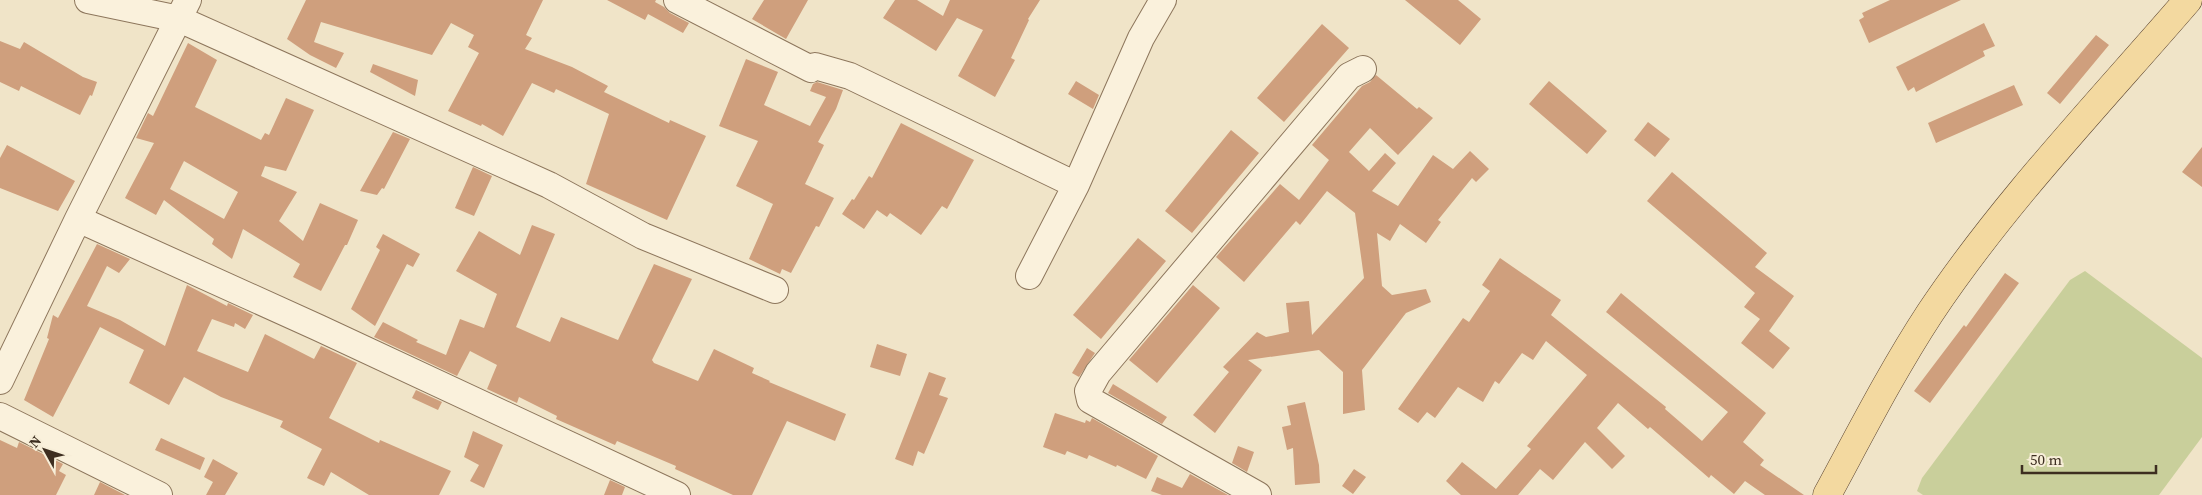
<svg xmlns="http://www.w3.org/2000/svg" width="2202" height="495" viewBox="0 0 2202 495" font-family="'Source Serif 4',serif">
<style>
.green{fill:#c9cf9b}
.building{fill:#cf9f7d;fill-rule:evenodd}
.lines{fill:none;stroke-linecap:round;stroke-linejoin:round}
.minor-casing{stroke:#8d765c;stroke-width:28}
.major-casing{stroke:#5b4430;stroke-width:29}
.minor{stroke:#faf1dc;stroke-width:26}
.major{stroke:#f3d9a0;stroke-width:28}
</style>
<rect width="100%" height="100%" fill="#f0e4c8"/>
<path class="green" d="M2085,271L2202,358V437L2159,495H1923L1917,491L1922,478L2070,280Z"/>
<path class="building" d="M306,0H543L526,35L532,38L525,49L572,67L608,86L604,92L669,123L670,120L706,136L667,220L586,184L609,114L556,89L554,93L532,83L503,136L482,124L481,126L448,111L479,53L468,47L474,35L451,23L432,55L321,22L314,42L344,53L336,68L310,55L287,39Z
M607,0H656L655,2L664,7L670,13L689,23L683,33L648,14L645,20Z
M764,0H808L786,39L752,19Z
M895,0H917L943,16L950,0H1040L1028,19L1029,20L1011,58L1015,60L995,97L958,76L983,30L957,18L936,51L883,18Z
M1405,0H1458L1481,19L1460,45Z
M1890,0H1961L1869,43L1859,20L1864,17L1862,13Z
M1984,23L1995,46L1983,51L1985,56L1916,92L1914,87L1908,91L1896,67Z
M1322,24L1349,48L1284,122L1257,98Z
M2096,35L2109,45L2060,104L2047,93Z
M0,41L20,49L24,42L83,77L97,82L92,96L90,95L80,115L21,86L19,91L0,82Z
M188,43L217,60L195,107L261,140L265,133L269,135L286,98L314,110L286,171L265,166L261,176L297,192L279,221L303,241L320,203L358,220L347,245H345L321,291L293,277L300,264L243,229L232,259L212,244L214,239L164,200L156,215L125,198L154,143L136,138L148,113L153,116ZM184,161L238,192L224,219L170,189Z
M746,59L778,72L764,105L810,126L826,97L810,91L813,84L817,82L843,90L836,109L818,142L824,145L805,184L834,198L819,227L816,226L791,273L782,269L780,274L749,259L773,204L736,186L758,141L719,126Z
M373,64L418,80L415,96L370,72Z
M1376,75L1417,109L1419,107L1433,118L1398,155L1370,128L1349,152L1369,171L1385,153L1396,163L1372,191L1398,206L1433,155L1453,169L1470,151L1489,169L1476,182L1472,178L1438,220L1441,222L1426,243L1400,224L1390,241L1377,233L1382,286L1392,295L1426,289L1431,302L1406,313L1362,370L1365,410L1343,414V372L1319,350L1248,360L1262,370L1215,433L1193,415L1229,372L1223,367L1257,332L1266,337L1289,332L1286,303L1309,301L1312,335L1364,278L1355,213L1327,191L1300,225L1296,221L1244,282L1216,257L1280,184L1299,200L1329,160L1312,145L1362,86L1370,82Z
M1076,81L1099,95L1093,109L1068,94Z
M1549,81L1607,131L1587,154L1529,104Z
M2014,85L2023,105L1936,143L1928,123Z
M1648,122L1670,139L1655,157L1634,140Z
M901,123L974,160L947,209L942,206L921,235L890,213L887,217L877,210L864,229L842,214L852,199L854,200L869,176L872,178Z
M1231,130L1259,153L1192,233L1165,211Z
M393,132L410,139L384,189L382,188L377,195L360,191Z
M7,145L75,181L58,211L0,188V158Z
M2202,147V187L2182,172Z
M473,167L492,176L474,216L455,208Z
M1672,172L1767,253L1755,267L1794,296L1769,331L1790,348L1773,369L1741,343L1760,319L1744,307L1755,293L1647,201Z
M532,225L555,234L516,327L550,342L561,317L618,340L654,264L692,279L652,360L654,363L698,381L714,349L754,368L752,373L770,381L769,382L846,414L835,441L787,421L752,495H733L675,469L676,466L617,441L615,445L556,419L557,416L519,397L517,403L487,389L497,365L470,351L457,376L374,337L383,322L418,340L416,342L446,355L460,319L484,328L497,294L456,271L479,231L520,255Z
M383,234L420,254L413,267L407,264L375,326L351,309L380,250L376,247Z
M1138,238L1166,261L1101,339L1073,315Z
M97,244L130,259L119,273L107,266L87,306L120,320L165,346L187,285L227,306L228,303L253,315L245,329L235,323L234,327L212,319L197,351L248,372L265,334L314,359L321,346L357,363L329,418L379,443L380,440L451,471L439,495H369L331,472L324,486L307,478L322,449L280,427L283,421L221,397L184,377L169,405L129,383L144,350L100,327L53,417L24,400L49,339L47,338L53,315L58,318Z
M1500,258L1561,300L1551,315L1666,407L1665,409L1702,441L1728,412L1606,312L1621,293L1766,413L1743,442L1764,460L1760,465L1804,495H1765L1745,481L1734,494L1711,475L1709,478L1650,427L1648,429L1618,403L1597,428L1625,456L1612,469L1585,442L1553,480L1540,469L1518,495H1461L1446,481L1462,462L1496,489L1531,449L1527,446L1587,375L1546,341L1533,360L1522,353L1499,384L1495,381L1483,402L1458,387L1435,418L1427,412L1418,423L1398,409L1463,318L1469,322L1490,291L1482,285Z
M2005,273L2019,283L1930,403L1914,391L1964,325L1966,327Z
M1193,285L1220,308L1157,383L1129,360Z
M877,344L907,354L900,376L870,367Z
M1087,348L1095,353L1079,377L1072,373Z
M929,372L946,378L939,395L948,398L924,454L918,451L913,466L895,459Z
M1113,384L1167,417L1162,424L1108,393Z
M416,390L442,402L438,410L412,398Z
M1305,402L1319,465L1320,483L1295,485L1293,448L1287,450L1282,427L1291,425L1287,406Z
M1055,413L1085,423L1086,420L1090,422L1092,418L1158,456L1146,479L1117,465L1116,467L1089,455L1087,459L1067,451L1065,455L1043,447Z
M473,431L503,445L484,488L470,481L479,465L464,457Z
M161,438L205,458L200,470L155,450Z
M0,440L17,448L19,442L63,464L59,471L66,475L56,495H0Z
M1238,446L1254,452L1247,472L1232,463Z
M213,459L238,473L225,495H206L213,482L204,477Z
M1354,469L1366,477L1353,494L1342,486Z
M1190,474L1228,495H1162L1151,491L1157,477L1182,488Z
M610,480L625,487L622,495H604Z
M100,482L125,495H94Z"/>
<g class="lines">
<g class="minor-casing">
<path id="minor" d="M88,0L179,19L549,185L643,236L775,290
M677,0L811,69L815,66L850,76L1076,185
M78,219L319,328L677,495
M1029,276L1076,185L1141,38L1163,0
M0,381L78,219L188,0
M0,416L159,495
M1258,495L1090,400L1088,391L1098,373L1349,76L1363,69"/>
</g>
<g class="major-casing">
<path id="major" d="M1827,495C1860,434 1892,371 1930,313C2004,202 2101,101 2188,0"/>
</g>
<use href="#minor" class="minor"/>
<use href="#major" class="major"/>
</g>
<g transform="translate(45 450) rotate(310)" stroke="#f7eed8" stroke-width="4" paint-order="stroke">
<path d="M0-4L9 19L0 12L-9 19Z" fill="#3d2e20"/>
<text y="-8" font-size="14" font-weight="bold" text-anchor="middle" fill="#3d2e20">N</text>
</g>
<path d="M2022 465v8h134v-8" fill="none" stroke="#3d2e20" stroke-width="2.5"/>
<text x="2030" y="465" font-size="15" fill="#3d2e20" stroke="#f7eed8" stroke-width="4" paint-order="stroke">50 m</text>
</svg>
